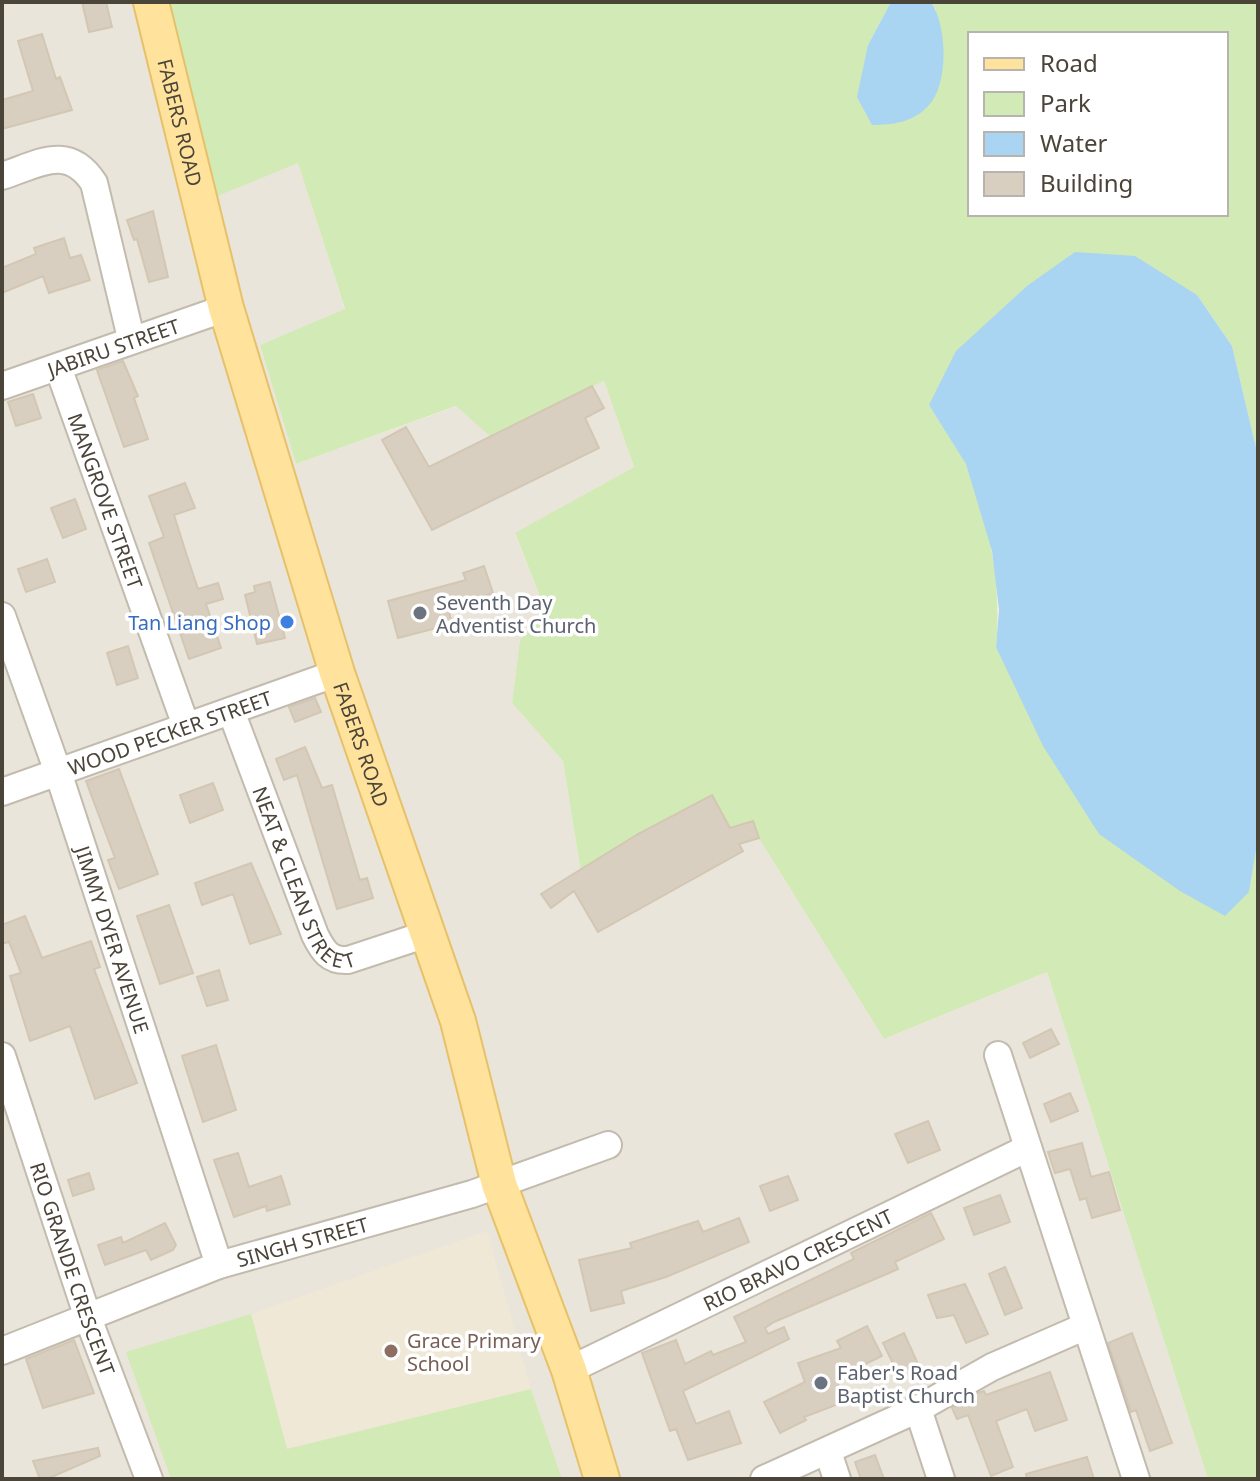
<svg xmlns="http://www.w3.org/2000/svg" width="1260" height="1481" viewBox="0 0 1260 1481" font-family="'Noto Sans',sans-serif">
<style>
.residential{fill:#eae5da}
.education{fill:#efe8d6}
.green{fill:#d2eab5;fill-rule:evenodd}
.water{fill:#a9d4f2}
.building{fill:#d8cfc1;stroke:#d3c7b4;stroke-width:2}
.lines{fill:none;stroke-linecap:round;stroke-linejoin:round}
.minor-casing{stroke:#c2bbae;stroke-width:30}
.major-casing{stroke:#e6c16a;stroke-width:38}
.minor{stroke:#fff;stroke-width:26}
.major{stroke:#ffe39c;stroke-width:34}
.worship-dot{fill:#6b7280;stroke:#fff;stroke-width:3}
.shop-dot{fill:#3f7fe0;stroke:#fff;stroke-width:3}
.education-dot{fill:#8d6e63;stroke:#fff;stroke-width:3}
.labels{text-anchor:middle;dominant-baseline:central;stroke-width:7;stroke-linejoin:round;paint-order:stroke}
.street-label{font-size:20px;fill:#4b4439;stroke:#fff}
.worship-label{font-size:20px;fill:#5b616d;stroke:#fff;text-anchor:start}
.shop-label{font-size:20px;fill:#366cbe;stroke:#fff;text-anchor:end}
.education-label{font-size:20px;fill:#785e54;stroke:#fff;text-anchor:start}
</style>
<rect width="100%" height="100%" fill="#f6f3ec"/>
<path class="residential" d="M2,2H162L211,198L298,162L345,310L260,345L296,464L457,406L490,435L604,381L634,467L515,534L546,612L520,639L512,703L563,761L581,873L709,816L760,840L884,1039L1047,972L1208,1479H2Z"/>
<path class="education" d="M487,1231L531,1389L287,1449L251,1314Z"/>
<path class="green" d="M162,2H891L868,45L936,10L931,2H1258V456L1232,346L1197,295L929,405C941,424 957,444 966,464C990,518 1002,589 996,647L1249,891L1258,839V1479H1208L1047,972L884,1039L760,840L709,816L581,873L563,761L512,703L520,639L546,612L515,533L634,467L604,381L490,436L456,406L296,464L260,345L345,309L298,163L210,199ZM970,34H1226V214H970Z
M251,1314L287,1449L531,1389L562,1479H171L126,1352Z"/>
<path class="water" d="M891,2H931C947,25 949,83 929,105C914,122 893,125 872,125L857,97L868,45Z
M1075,252L1135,256L1197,295L1232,346L1258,456V839L1249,892L1225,916L1180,891L1099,834L1043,746L996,647L999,610L992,551L966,464L929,405L956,351L1027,286Z"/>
<path class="building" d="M82,2H106L112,27L89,32Z
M42,34L56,79L60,77L72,110L2,129V100L33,91L18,41Z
M153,211L168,277L149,282L137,239L134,240L127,220Z
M64,238L70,258L81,255L90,280L49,293L43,276L2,293V268L36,254L34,248Z
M123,361L138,396L134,398L148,439L124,447L97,370Z
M592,386L604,408L585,418L599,448L432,530L382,440L406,427L429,467Z
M33,394L41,418L16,426L8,402Z
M185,483L195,508L174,515L186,553L198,589L218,583L223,599L206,604L221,648L189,659L149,543L164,537L149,496Z
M75,499L86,529L63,538L51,508Z
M47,559L55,582L26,592L18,569Z
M484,566L493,593L448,608L452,624L398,638L388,601L466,580L463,573Z
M270,582L285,638L257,644L245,595L255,592L254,586Z
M128,646L138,678L117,685L107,653Z
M315,698L321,712L295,722L289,707Z
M305,747L322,788L332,785L360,880L367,878L373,898L337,909L297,775L284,780L276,759Z
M119,769L158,874L119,889L108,860L115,858L86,781Z
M213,783L223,810L190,823L180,795Z
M712,795L730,828L753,821L759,838L739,844L743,851L598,932L574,891L551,908L541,894L638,834Z
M251,863L281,934L250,944L233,894L202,905L195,883Z
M169,905L193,973L160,984L137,916Z
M25,916L42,958L91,941L100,967L94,969L137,1083L95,1099L70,1026L30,1041L10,976L21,973L9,942L2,944V925Z
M219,970L228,1000L207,1006L197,977Z
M1051,1029L1059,1044L1030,1058L1023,1043Z
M216,1045L236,1110L203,1122L182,1056Z
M1070,1093L1078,1111L1051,1122L1044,1104Z
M928,1121L940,1150L908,1163L895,1134Z
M1082,1143L1091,1177L1109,1172L1120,1210L1092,1218L1086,1198L1080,1200L1070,1169L1055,1173L1048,1152Z
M238,1153L249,1187L281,1176L290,1204L267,1211L266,1206L234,1217L214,1160Z
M89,1173L94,1189L73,1196L68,1180Z
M788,1176L798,1200L770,1211L760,1186Z
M1000,1195L1010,1222L974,1235L964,1208Z
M931,1213L944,1239L895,1262L898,1269L889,1273L774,1322L765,1328L768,1334L784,1327L789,1339L683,1391L696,1424L729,1411L741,1443L688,1460L676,1429L670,1431L642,1353L676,1340L685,1364L711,1351L713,1355L746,1342L734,1317L854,1259L851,1253Z
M739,1218L749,1242L666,1277L621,1291L624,1303L591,1311L579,1260L632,1248L630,1243L698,1221L703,1232Z
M165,1223L176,1245L173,1250L151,1260L146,1250L105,1265L98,1245L121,1237L123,1243Z
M1005,1267L1022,1308L1005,1315L989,1274Z
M965,1284L988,1334L966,1343L954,1315L937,1318L928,1295Z
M867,1326L882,1356L836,1378L844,1402L804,1417L806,1420L780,1433L764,1402L805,1382L798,1363L841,1348L837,1341Z
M904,1333L918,1364L898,1374L883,1343Z
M1132,1333L1172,1443L1150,1451L1136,1410L1131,1412L1108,1343Z
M74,1340L94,1393L43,1408L26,1359Z
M1050,1372L1067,1420L1035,1431L1027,1409L996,1421L1013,1467L991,1476L968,1415L957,1419L952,1408L978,1393L984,1391L986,1395Z
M98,1448L100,1456L47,1479H40L33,1461Z
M875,1455L884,1479H861L855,1462Z
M1087,1457L1094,1479H1027L1026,1474Z"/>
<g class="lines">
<g class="minor-casing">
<g id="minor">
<path d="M2,176C39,164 68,143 94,183L131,338"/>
<path id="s1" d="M58,367L186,726"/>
<path id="s2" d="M2,386L226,308"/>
<path id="s3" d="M2,616L58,772L219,1265"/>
<path id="s4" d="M231,711L315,935C323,951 329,961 348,960L430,933"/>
<path id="s5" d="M2,792L337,673"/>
<path d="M998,1055L1136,1479"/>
<path id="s6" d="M2,1056L88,1318L149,1479"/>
<path id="s7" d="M2,1351L219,1265L472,1194L608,1145"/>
<path id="s8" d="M569,1370L1028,1148"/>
<path d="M918,1409L941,1479"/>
<path d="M828,1452L837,1479"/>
<path d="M764,1479L918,1409L992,1367L1086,1326"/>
</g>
</g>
<g class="major-casing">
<g id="major">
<path id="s9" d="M151,2L226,308L337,673L458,1021L499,1184L569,1370L602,1479"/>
</g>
</g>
<use href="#minor" class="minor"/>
<use href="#major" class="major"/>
</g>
<g class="worship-dot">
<circle cx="420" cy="613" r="8"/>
<circle cx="821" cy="1383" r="8"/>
</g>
<circle class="shop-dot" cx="287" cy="622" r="8"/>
<circle class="education-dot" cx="391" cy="1351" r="8"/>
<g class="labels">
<g class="street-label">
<text stroke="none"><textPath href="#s9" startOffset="124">FABERS ROAD</textPath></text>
<text stroke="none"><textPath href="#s2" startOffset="118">JABIRU STREET</textPath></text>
<text stroke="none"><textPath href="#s1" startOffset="142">MANGROVE STREET</textPath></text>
<text stroke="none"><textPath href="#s5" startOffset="178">WOOD PECKER STREET</textPath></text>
<text stroke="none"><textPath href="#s9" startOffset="772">FABERS ROAD</textPath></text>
<text stroke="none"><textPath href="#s4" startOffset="186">NEAT &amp; CLEAN STREET</textPath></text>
<text stroke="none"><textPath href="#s3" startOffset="342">JIMMY DYER AVENUE</textPath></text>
<text stroke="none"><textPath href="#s7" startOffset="320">SINGH STREET</textPath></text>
<text stroke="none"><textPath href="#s8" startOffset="254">RIO BRAVO CRESCENT</textPath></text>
<text stroke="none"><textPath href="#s6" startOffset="224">RIO GRANDE CRESCENT</textPath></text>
</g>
<g class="worship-label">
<text x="436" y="602">Seventh Day<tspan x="436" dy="23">Adventist Church</tspan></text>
<text x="837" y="1372">Faber's Road<tspan x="837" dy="23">Baptist Church</tspan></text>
</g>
<g class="shop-label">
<text x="271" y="622">Tan Liang Shop</text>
</g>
<g class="education-label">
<text x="407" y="1340">Grace Primary<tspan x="407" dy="23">School</tspan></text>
</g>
</g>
<rect width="1260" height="1481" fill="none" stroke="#4b4439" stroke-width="8"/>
<rect x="968" y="32" width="260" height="184" fill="#ffffff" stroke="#b7b4b0" stroke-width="2"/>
<rect x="984" y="58" width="40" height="12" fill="#ffe39c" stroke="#b7b4b0" stroke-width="2"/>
<text x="1040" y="72" font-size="24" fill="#4b4439">Road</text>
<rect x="984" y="92" width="40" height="24" fill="#d2eab5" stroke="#b7b4b0" stroke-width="2"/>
<text x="1040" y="112" font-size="24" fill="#4b4439">Park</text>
<rect x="984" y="132" width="40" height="24" fill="#a9d4f2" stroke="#b7b4b0" stroke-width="2"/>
<text x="1040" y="152" font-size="24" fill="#4b4439">Water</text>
<rect x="984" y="172" width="40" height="24" fill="#d8cfc1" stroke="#b7b4b0" stroke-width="2"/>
<text x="1040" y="192" font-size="24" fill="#4b4439">Building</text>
</svg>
